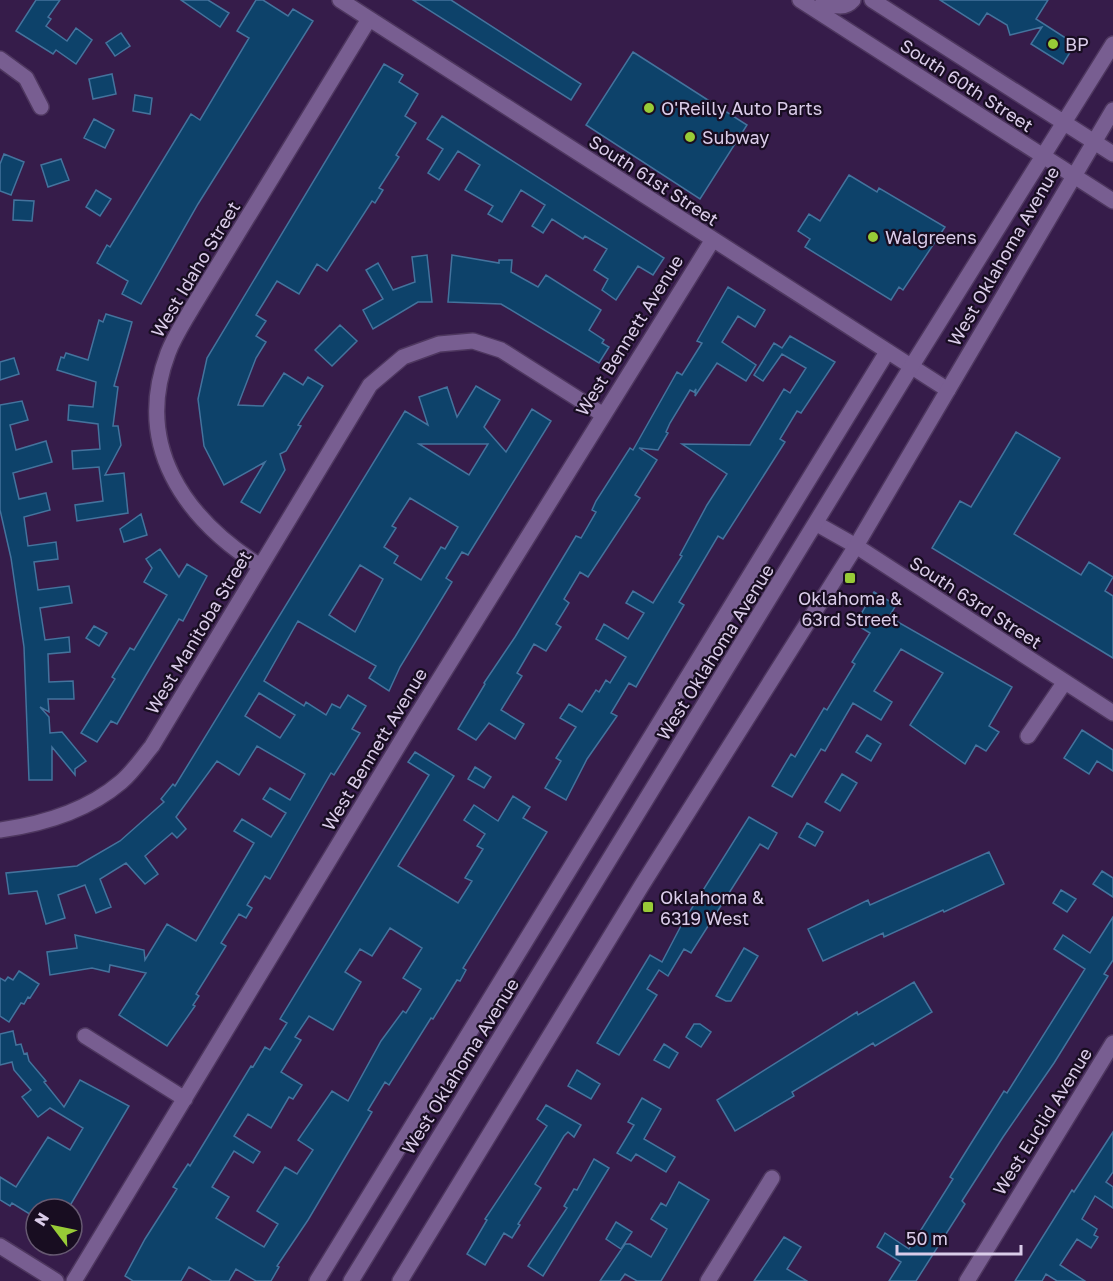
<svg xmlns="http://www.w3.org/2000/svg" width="1113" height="1281" viewBox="0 0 1113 1281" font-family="'Golos Text',sans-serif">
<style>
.building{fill:#0d426a;stroke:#44739d;stroke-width:1.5;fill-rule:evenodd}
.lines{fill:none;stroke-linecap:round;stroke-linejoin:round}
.street-casing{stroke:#4e375f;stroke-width:18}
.secondary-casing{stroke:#4e375f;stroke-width:18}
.street{stroke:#785e91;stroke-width:15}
.secondary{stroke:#785e91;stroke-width:15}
.poi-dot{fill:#98cb37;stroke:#180d21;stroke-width:2}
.labels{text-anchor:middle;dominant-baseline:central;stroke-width:4.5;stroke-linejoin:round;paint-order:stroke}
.poi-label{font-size:18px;fill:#dacce9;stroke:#180d21;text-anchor:start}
.street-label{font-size:18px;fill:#dacce9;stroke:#180d21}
</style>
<rect width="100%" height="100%" fill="#361c4a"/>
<path class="building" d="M36,0H60L48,17L51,19L46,26L67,41L76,28L92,40L76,64L56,50L53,54L16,31Z
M181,0H208L229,13L220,27Z
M256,0H263L288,16L293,9L313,21L198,204L141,304L122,294L128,281L97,263L107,245L110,247L191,114L200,120L249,38L237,31Z
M413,0H451L581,84L571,100Z
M940,0H1048L1036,19L1075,44L1063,64L1031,44L1042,27L1010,35L1007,25L987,13L979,25Z
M121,33L130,46L115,56L106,43Z
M633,52L747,125L700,199L586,125Z
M384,64L403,75L399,82L418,94L405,116L416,123L396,155L399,157L379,188L383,190L375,203L372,201L327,271L317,264L299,294L277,281L256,315L266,321L256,336L266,342L256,358L238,405L263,406L284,373L303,385L308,377L323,386L298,425L301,426L286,451L280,454L285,470L260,513L241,502L265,462L224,485L204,446L198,399L207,358Z
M112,74L116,94L93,99L89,79Z
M135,95L152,98L150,114L133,111Z
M442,116L664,258L653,275L638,266L616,300L602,290L608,279L594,270L607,249L585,236L583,239L552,219L543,233L532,226L545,205L521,190L502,222L488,214L493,206L465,190L480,165L458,151L439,180L428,173L443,149L427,139Z
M94,119L114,130L105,148L84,138Z
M4,154L24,162L11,195L0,191V164Z
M61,159L69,180L48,187L41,165Z
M849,175L877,192L879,188L945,227L903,290L899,287L891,300L805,247L810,239L798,231L809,214L820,221Z
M96,190L111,199L100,216L86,207Z
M14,200L34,201L32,221L13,220Z
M427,255L432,302H418L373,329L363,310L383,299L366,270L378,263L393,290L415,282L412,257Z
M452,255L499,263V260H512L511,272L538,287L546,275L601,310L589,330L604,340L602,343L609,347L599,363L501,304L448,302Z
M728,287L765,310L755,327L738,316L722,342L756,365L746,381L717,363L695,396L696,389L694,392L690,390L670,423L666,432L668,433L658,450L639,448L657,460L635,495L640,498L588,577L580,572L564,599L569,603L556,624L561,627L546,651L534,644L517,673L522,676L501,710L524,724L515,739L489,723L476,740L458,729L485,684L484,683L515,637L576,536L581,538L596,512L592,510L596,501L630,448L633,450L677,372L682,375L702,343L697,341Z
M106,314L132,322L114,386L118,387L113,426H118L121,445L105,475L124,473L128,513L77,521L75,505L103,501L99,467L73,469L72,451L100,449L98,424L68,420L69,405L93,407L96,382L57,370L61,357L64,358L66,353L88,360L99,320L103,322Z
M340,325L357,341L332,366L315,350Z
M790,336L835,362L801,413L797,411L780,439L785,442L723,539L718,536L679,602L684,605L636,687L629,683L611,713L617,716L587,759L566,800L545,788L561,761L556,758L576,727L560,718L569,704L582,712L596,690L599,692L606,680L610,683L626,657L596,639L604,624L628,639L644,613L626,603L633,591L653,603L682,556L680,555L707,505L727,474L682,444L750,445L784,389L790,393L806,368L782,354L763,381L754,375L774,343L782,348Z
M14,358L19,374L0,380V362Z
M476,386L500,400L484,427L506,452L532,409L551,421L468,555L462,552L446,578L452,582L400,667L389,691L369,678L376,666L298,621L264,681L304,706L306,702L326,715L332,704L340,708L348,695L366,706L352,729L360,733L334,775L331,773L270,879L265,876L247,905L252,908L246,918L239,914L221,943L226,946L196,994L199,996L193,1005L195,1006L167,1046L119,1015L146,973L110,965L109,972L92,968L50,975L47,952L77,948L75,935L144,950L145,960L167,924L196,941L254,843L234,831L242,819L271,837L286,813L263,799L270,788L290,800L305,774L257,746L239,775L217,761L176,817L186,829L177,838L172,833L145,856L158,874L145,884L126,863L100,879L111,907L96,913L85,885L58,895L65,918L46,924L37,891L9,894L6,873L77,866L120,841L164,802L161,799L173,784L175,786L405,411L428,425L419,397L447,387L457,417ZM419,444H488L469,475ZM410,498L458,527L445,549L441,547L421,580L394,563L398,556L384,547L396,528L392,526ZM360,565L383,579L355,632L329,615ZM259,693L295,715L280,738L245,716Z
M22,401L28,420L10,425L16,450L46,441L52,462L13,473L19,499L46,493L50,510L24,517L28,546L56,542L58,559L34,562L38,590L69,586L72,603L40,608L45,640L69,637L70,652L48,654L49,682L73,681L74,699H48L49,712L40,707L49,717L50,733L62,732L86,761L75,769V775L52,747V780H29L24,647L11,558L0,510V405Z
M1016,432L1060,458L1014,534L1081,575L1089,562L1113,577L1105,591L1113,596V658L932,548L960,501L971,507Z
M141,514L147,535L124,542L120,529Z
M160,549L179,577L187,564L207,576L183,621L179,619L117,724L111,721L97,742L81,733L115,679L112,677L130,648L134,650L167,595L144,582L152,568L146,559Z
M874,592L896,605L889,617L1012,687L989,726L999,732L986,751L976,745L965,764L910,725L943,673L901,649L874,691L892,702L881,720L853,703L825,751L821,749L792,797L772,786L791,754L795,757L824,708L827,710L855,664L852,662L870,633L855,624Z
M94,626L107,633L99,646L86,638Z
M1082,730L1113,750V771L1097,761L1089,774L1064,758Z
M867,735L881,744L871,761L856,752Z
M415,752L454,776L398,866L458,903L472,881L465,878L483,849L477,846L485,834L464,820L474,805L498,821L513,796L530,807L523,818L547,832L463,968L466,970L460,981L457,980L433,1019L431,1018L389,1085L385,1082L368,1110L372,1112L308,1220L277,1266L279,1267L271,1281H256L236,1269L229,1281H212L189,1267L181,1281H133L125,1276L145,1239L177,1189L173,1187L188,1164L190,1166L251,1066L253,1067L265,1047L270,1050L287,1023L280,1019L429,775L408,762ZM390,928L422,948L403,978L421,989L406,1013L403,1011L381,1041L348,1101L332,1091L298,1140L313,1150L297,1174L285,1167L257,1211L278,1224L264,1247L216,1218L229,1197L212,1187L234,1151L253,1163L260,1152L234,1136L248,1114L271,1128L289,1097L293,1099L302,1085L281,1072L301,1040L295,1037L309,1016L333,1030L361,982L345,972L360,949L372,956Z
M475,767L491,777L484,788L468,779Z
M842,774L857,783L840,811L825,802Z
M749,817L777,833L768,849L760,844L691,953L684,949L668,976L659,970L647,989L657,995L619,1055L597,1043L650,955L662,962L683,922Z
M807,823L823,832L815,846L799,837Z
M989,852L1004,884L944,912L943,910L884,937L883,933L823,961L808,929L868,900L870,905Z
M1102,871L1113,878V897L1093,884Z
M1061,890L1076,899L1067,912L1053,903Z
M1113,917V960L1104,974L1108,976L1054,1063L1003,1137L962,1201L965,1204L916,1281H889L901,1262L877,1247L885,1233L909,1249L953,1179L950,1177L970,1145L1004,1091L1007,1093L1085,969L1054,949L1063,935L1090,953Z
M744,948L758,956L731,1001H726L716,996Z
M19,971L39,984L30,998L28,997L24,1004L21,1003L9,1022L0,1016V978L5,981L8,977L13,980Z
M914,982L932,1012L875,1046L873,1043L830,1069L792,1092L794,1096L735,1131L717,1100L857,1012L858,1015Z
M694,1024H700L711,1032L701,1047L686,1037Z
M13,1031L16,1045L21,1044L24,1054L27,1053L29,1061L46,1081L44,1082L64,1107L80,1080L129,1106L68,1209H36V1218L12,1203L10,1206L0,1200V1177L16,1187L48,1137L70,1150L83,1128L50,1108L38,1117L22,1097L31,1090L14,1070L12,1062L0,1065V1034Z
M664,1044L678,1053L669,1068L654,1060Z
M577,1070L600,1084L591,1099L568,1086Z
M642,1098L661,1109L644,1139L675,1157L666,1172L636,1154L631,1161L617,1153L634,1125L628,1122Z
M546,1105L581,1125L574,1137L568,1132L564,1136L535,1184L541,1188L518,1224L520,1225L512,1238L504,1233L485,1265L467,1254L487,1220L485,1219L547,1126L537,1119Z
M1113,1132V1172L1106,1182L1113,1187V1208L1095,1196L1082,1219L1097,1229L1094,1235L1098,1237L1091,1248L1077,1239L1060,1265L1085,1281H1057L1046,1274L1042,1281H1015L1072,1190L1074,1192Z
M594,1159L609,1168L543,1276L528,1266L567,1208L564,1206L574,1189L577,1190Z
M679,1182L709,1200L661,1281H637L625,1274L620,1281H600L625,1244H630L651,1257L667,1229L651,1219L661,1203L666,1206Z
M616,1222L632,1232L621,1249L606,1239Z
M784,1237L801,1247L787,1269L807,1281H754Z"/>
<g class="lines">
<g class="street-casing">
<path id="street" d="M340,0L948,390
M0,59L26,78L41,107
M817,524L856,546L1113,713
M260,566C184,518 133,445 168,353C174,337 184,322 192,308L369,19
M1028,736L1064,683
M0,830C44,824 87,811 121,782C133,772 142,758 152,746L370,385L403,357L439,344L473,341L501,350L602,414
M85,1036L185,1099
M0,1246L56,1281
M74,1281L414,720L712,241
M317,1281L887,352
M708,1281L772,1178
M967,1281L1113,1043"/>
</g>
<g class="secondary-casing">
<path id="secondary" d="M800,0L1113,201
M823,0C833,6 844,10 853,0
M872,0L1113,154
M351,1281L911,367L1113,44
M400,1281L642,885L856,546L1113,110"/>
</g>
<use href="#street" class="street"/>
<use href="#secondary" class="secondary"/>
</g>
<g class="poi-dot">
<circle cx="1053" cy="44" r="6"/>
<circle cx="649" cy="108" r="6"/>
<circle cx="690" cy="137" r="6"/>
<circle cx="873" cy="237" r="6"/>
<rect x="844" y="572" width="12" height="12" rx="3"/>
<rect x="642" y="901" width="12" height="12" rx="3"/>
</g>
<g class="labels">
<g class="poi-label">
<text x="1065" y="44">BP</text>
<text x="661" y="108">O'Reilly Auto Parts</text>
<text x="702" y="137">Subway</text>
<text x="885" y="237">Walgreens</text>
<text x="850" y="598" text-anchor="middle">Oklahoma &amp;<tspan x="850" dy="21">63rd Street</tspan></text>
<text x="660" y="897">Oklahoma &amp;<tspan x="660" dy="21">6319 West</tspan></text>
</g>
<g class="street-label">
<text transform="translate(967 85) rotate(33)">South 60th Street</text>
<text transform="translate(654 180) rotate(33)">South 61st Street</text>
<text transform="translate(1003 256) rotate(-60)">West Oklahoma Avenue</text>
<text transform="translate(195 269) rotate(-59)">West Idaho Street</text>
<text transform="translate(629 335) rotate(-58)">West Bennett Avenue</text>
<text transform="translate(976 602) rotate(33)">South 63rd Street</text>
<text transform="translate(198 632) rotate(-59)">West Manitoba Street</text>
<text transform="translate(715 652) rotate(-58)">West Oklahoma Avenue</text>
<text transform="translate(374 749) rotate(-59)">West Bennett Avenue</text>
<text transform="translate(460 1066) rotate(-58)">West Oklahoma Avenue</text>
<text transform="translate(1042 1121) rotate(-58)">West Euclid Avenue</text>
</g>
</g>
<g transform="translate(54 1227) rotate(302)"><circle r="28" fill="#180d21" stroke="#665971" stroke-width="1.5"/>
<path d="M0-4.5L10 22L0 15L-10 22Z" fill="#98cb37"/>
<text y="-9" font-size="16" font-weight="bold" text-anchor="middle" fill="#dacce9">N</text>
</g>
<path d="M897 1245v9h124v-9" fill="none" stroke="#dacce9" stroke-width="3"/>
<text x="906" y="1245" font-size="18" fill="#dacce9" stroke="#180d21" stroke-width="4.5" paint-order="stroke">50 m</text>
</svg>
